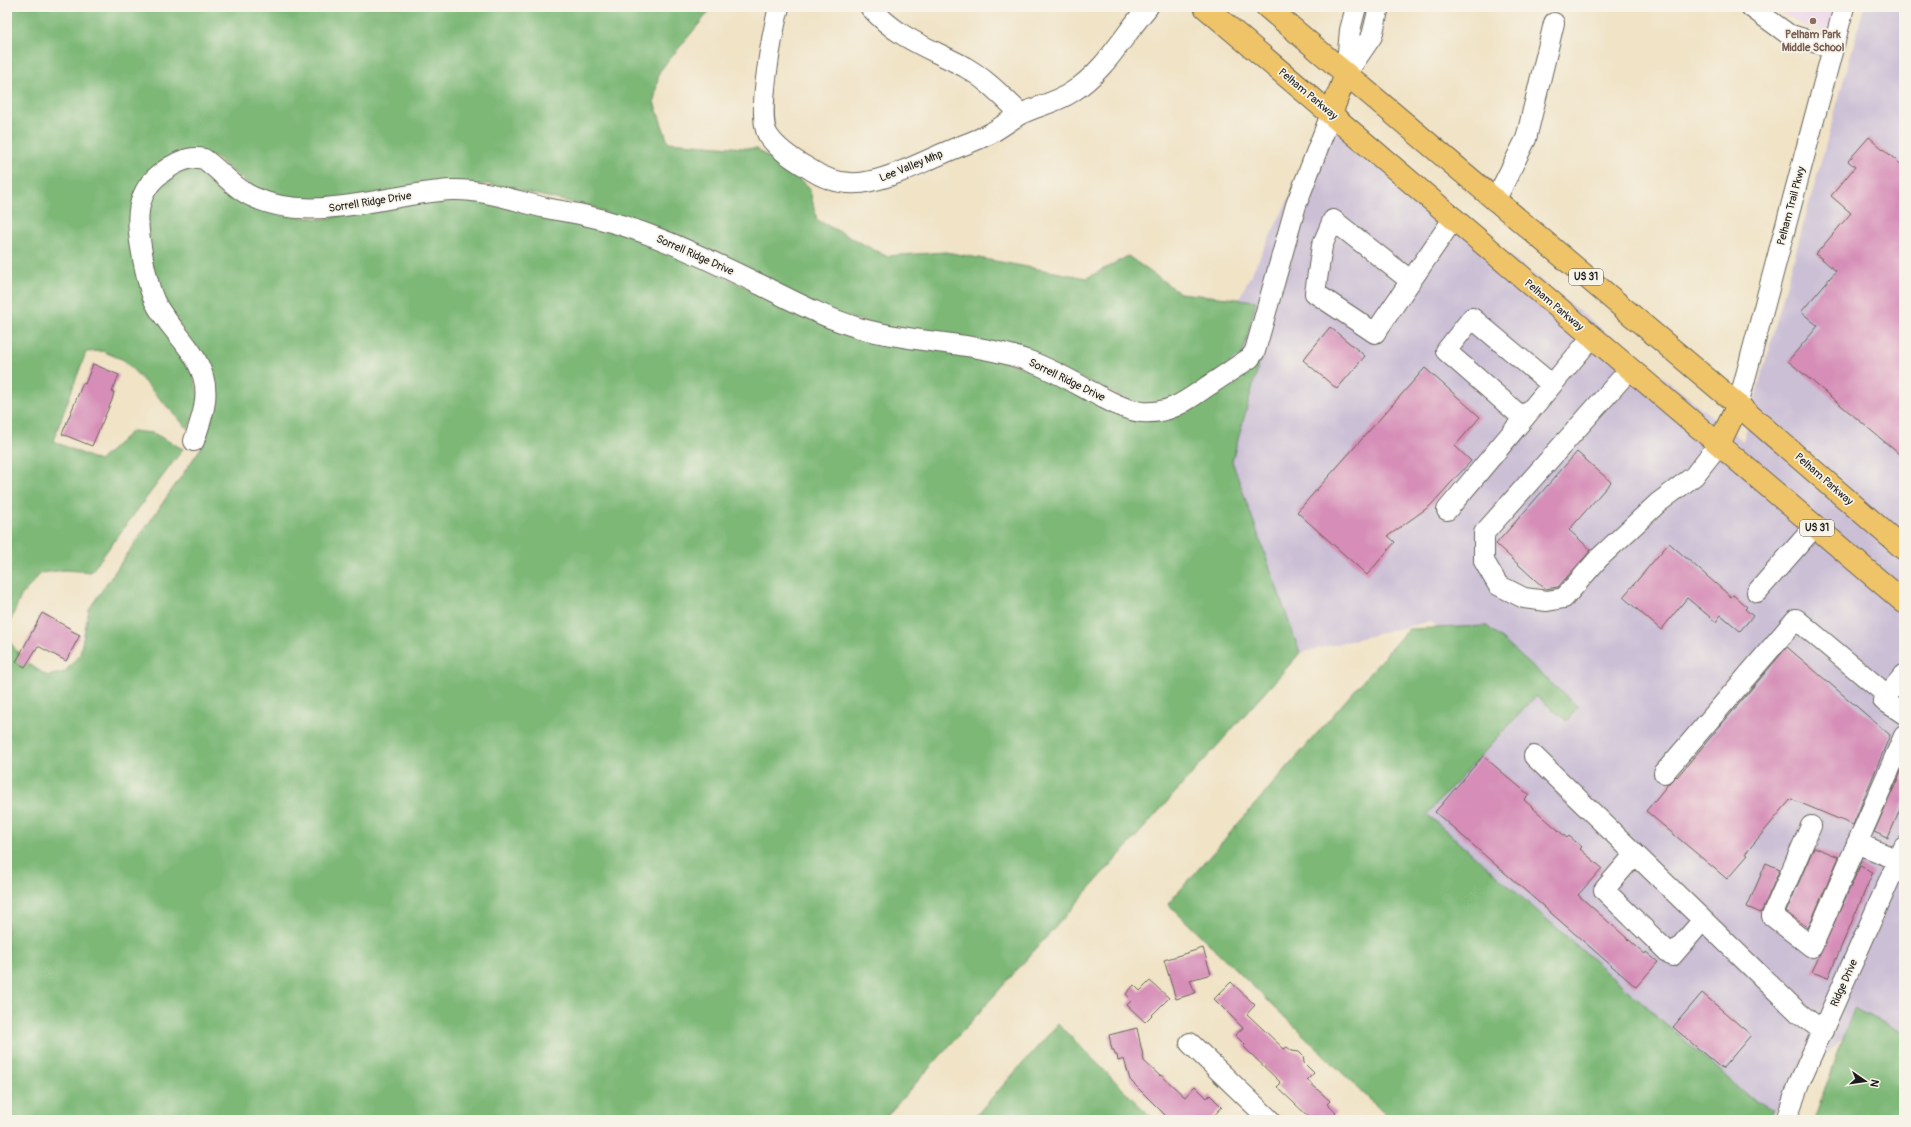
<svg xmlns="http://www.w3.org/2000/svg" width="1911" height="1127" viewBox="0 0 1911 1127" font-family="Pangolin,sans-serif">
<style>
.built{fill:#ebd1eb}
.industrial{fill:#cbbfd5}
.forest{fill:#7db877;stroke:#4c6a4a}
.building{fill:#d68db7}
.lines{fill:none;stroke-linecap:round;stroke-linejoin:round}
.minor-casing{stroke:#666258;stroke-width:22}
.major-casing{stroke:#666258;stroke-width:24}
.minor{stroke:#fff;stroke-width:20}
.major{stroke:#efc469;stroke-width:22}
.education-dot{fill:#8d6e63;stroke:#f7f3e8;stroke-width:1.5}
.labels{text-anchor:middle;dominant-baseline:central;stroke-width:3.5;stroke-linejoin:round;paint-order:stroke}
.shield{fill:#f7f3e8;stroke:#5e5c59;stroke-width:1}
.shield-label{font-size:10px;font-weight:bold;fill:#1c1c1c}
.education-label{font-size:11px;font-weight:bold;fill:#785e54;stroke:#f7f3e8}
.street-label{font-size:11px;fill:#1c1c1c;stroke:#f7f3e8}
</style>
<rect width="100%" height="100%" fill="#f7f3e8"/>
<filter id="ink" filterUnits="userSpaceOnUse"><feTurbulence type="fractalNoise" baseFrequency=".025" numOctaves="2"/><feDisplacementMap in="SourceGraphic" scale="8" xChannelSelector="R" yChannelSelector="G"/><feConvolveMatrix kernelMatrix="1 2 1 2 8 2 1 2 1" color-interpolation-filters="sRGB"/></filter>
<filter id="wash" filterUnits="userSpaceOnUse"><feTurbulence type="fractalNoise" baseFrequency=".012" numOctaves="4" result="noise"/><feDisplacementMap in="SourceGraphic" scale="16" xChannelSelector="R" yChannelSelector="G"/><feGaussianBlur stdDeviation="0.9" result="paint"/><feColorMatrix in="noise" values="0 0 0 0 0 0 0 0 0 0 0 0 0 0 0 0 0 1.4 0 .05"/><feComposite in="paint" operator="in"/></filter>
<g filter="url(#wash)">
<rect width="100%" height="100%" fill="#f0e3c6"/>
<path class="built" d="M1773,7H1835L1828,32L1804,26Z"/>
<path class="industrial" d="M1864,7H1904V1055L1847,1033L1769,1120L1405,821L1515,690L1430,621L1300,653L1155,467L1331,114L1743,441Z"/>
<path class="forest" d="M7,7H713L659,72L654,102L668,142L757,149L809,187L817,220L886,256L946,252L1087,278L1128,256L1180,293L1256,301L1243,354L1172,403L1145,407L1060,369L869,323L825,311L592,207L488,184L322,203L260,193L214,157L152,169L133,234L189,360L200,401L188,429L124,360L102,351L86,352L53,441L99,461L132,431L153,433L183,449L91,572L66,570L41,573L21,596L7,629Z
M196,162L281,215L323,219L385,206L451,198L482,199L590,222L649,242L819,321L979,353L1169,417L1199,405L1260,360L1232,461L1300,653L883,1120H7V638L25,662L48,676L65,672L80,654L89,609L205,442L210,405L157,290L141,216L154,187Z
M1487,626L1578,707L1567,721L1536,696L1427,814L1749,1097L1773,1111L1770,1120H1391L1168,904L1408,629Z
M1854,1008L1904,1033V1120H1814Z
M1058,1024L1154,1120H972Z"/>
<g id="blocks">
<path class="building" d="M1869,137L1904,167V458L1788,361L1818,326L1801,312L1836,271L1816,254L1851,213L1831,196L1855,167L1848,161Z
M1330,327L1365,356L1337,389L1303,360Z
M93,364L119,375L112,392H114L112,400L92,446L62,434L83,383L85,384Z
M1425,368L1480,417L1455,446L1471,461L1430,506L1388,536L1395,542L1367,575L1297,512Z
M1577,452L1611,482L1569,530L1591,550L1558,587L1545,589L1496,544Z
M1669,543L1731,597L1733,595L1747,607L1745,609L1753,616L1740,631L1721,615L1716,622L1687,598L1661,630L1623,597Z
M42,613L71,629L70,630L80,635L66,661L38,646L25,667L16,662Z
M1787,647L1890,735L1853,825L1791,799L1745,854L1748,855L1727,879L1646,811L1670,782L1676,776L1677,777Z
M1483,756L1529,795L1524,800L1567,838L1569,836L1582,847L1580,849L1602,868L1578,895L1645,954L1646,952L1658,962L1636,987L1435,812Z
M1904,765V800L1888,838L1874,832Z
M1814,847L1839,857L1808,928L1786,912Z
M1766,863L1780,869L1761,913L1747,907Z
M1860,866L1873,872L1828,978L1812,972Z
M1203,948L1211,974L1190,980L1195,993L1176,999L1164,960Z
M1150,981L1169,998L1145,1022L1127,1005L1132,1000L1126,994L1134,985L1140,991Z
M1231,982L1255,1005L1247,1014L1284,1049L1287,1047L1292,1051L1299,1052L1303,1056L1304,1063L1314,1073L1307,1080L1330,1101L1327,1104L1336,1113L1330,1120H1312L1277,1087L1281,1083L1249,1052L1243,1046L1245,1045L1235,1035L1243,1028L1214,999Z
M1702,993L1751,1035L1722,1069L1673,1027Z
M1137,1028L1144,1061L1160,1076L1161,1075L1185,1097L1195,1086L1207,1098L1210,1095L1222,1107L1210,1120H1170L1130,1080L1124,1059L1118,1061L1117,1055H1115L1114,1050H1112L1109,1035Z"/>
</g>
</g>
<g filter="url(#ink)">
<use href="#blocks" fill-opacity="0" stroke="#666258" stroke-width="1"/>
<g class="lines">
<g class="minor-casing">
<path id="minor" d="M779,7C773,31 756,116 768,135C777,149 794,160 808,168C827,181 847,187 871,181C896,176 920,163 944,153C959,146 974,142 989,134C999,129 1009,121 1019,115C1036,106 1056,103 1072,92C1105,71 1123,36 1148,7
M870,7C900,40 928,47 965,67C986,79 1003,97 1021,114
M1356,7L1350,30L1346,74L1372,36L1379,7
M1751,7L1788,34L1833,48
M1495,201L1526,139L1554,23
M1411,281L1333,220L1322,246L1315,293L1375,333L1454,218
M1630,369L1484,533V561L1498,585L1524,598L1547,601L1564,598L1599,558L1658,503L1694,476L1719,444
M1738,405L1844,7
M1523,418L1446,351L1472,318L1551,384
M194,441C201,420 210,398 203,376C193,345 168,328 155,302C149,290 147,277 144,264C138,232 130,197 160,174C173,164 188,155 204,159C220,170 236,190 253,197C314,225 388,193 452,190C484,189 515,201 546,208C556,210 568,212 579,214C643,227 703,257 761,285C793,301 825,318 859,328C915,344 974,341 1029,361C1051,369 1070,380 1090,391C1106,399 1123,410 1142,412C1170,414 1186,401 1208,386C1222,377 1236,367 1250,358L1255,351L1296,205L1331,114
M1447,510L1592,337
M1757,592L1815,526
M1904,675L1883,700L1904,714
M1534,756L1799,1013L1823,1031
M1664,773L1796,619L1887,695
M1811,826L1772,916L1812,947L1904,736
M1857,843L1898,860
M1635,854L1604,890L1672,956L1703,920
M1190,1043L1270,1120
M1786,1120L1800,1081L1904,847"/>
</g>
<g class="major-casing">
<path id="major" d="M1205,7L1904,602
M1267,7L1738,405L1904,549
M1331,114L1346,74
M1719,444L1738,405"/>
</g>
<use href="#minor" class="minor"/>
<use href="#major" class="major"/>
</g>
</g>
<circle class="education-dot" cx="1813" cy="21" r="4"/>
<g class="labels">
<g class="shield">
<rect x="1569" y="269" width="34" height="16" rx="3"/>
<rect x="1800" y="520" width="34" height="16" rx="3"/>
</g>
<g class="shield-label">
<text x="1586" y="277">US 31</text>
<text x="1817" y="528">US 31</text>
</g>
<g class="education-label">
<text x="1813" y="34">Pelham Park<tspan x="1813" dy="13">Middle School</tspan></text>
</g>
<g class="street-label">
<text transform="translate(1308 94) rotate(40)">Pelham Parkway</text>
<text transform="translate(911 166) rotate(-22)">Lee Valley Mhp</text>
<text transform="translate(370 202) rotate(-9)">Sorrell Ridge Drive</text>
<text transform="translate(1791 206) rotate(-75)">Pelham Trail Pkwy</text>
<text transform="translate(695 255) rotate(24)">Sorrell Ridge Drive</text>
<text transform="translate(1554 305) rotate(40)">Pelham Parkway</text>
<text transform="translate(1067 380) rotate(26)">Sorrell Ridge Drive</text>
<text transform="translate(1824 479) rotate(41)">Pelham Parkway</text>
<text transform="translate(1844 983) rotate(-66)">Ridge Drive</text>
</g>
</g>
<rect width="1911" height="1127" fill="none" stroke="#f7f3e8" stroke-width="24"/>
<g transform="translate(1865 1081) rotate(103)" stroke="#f7f3e8" stroke-width="3" paint-order="stroke">
<path d="M0-3L7 15L0 10L-7 15Z" fill="#1c1c1c"/>
<text y="-6" font-size="11" font-weight="bold" text-anchor="middle" fill="#1c1c1c">N</text>
</g>
</svg>
